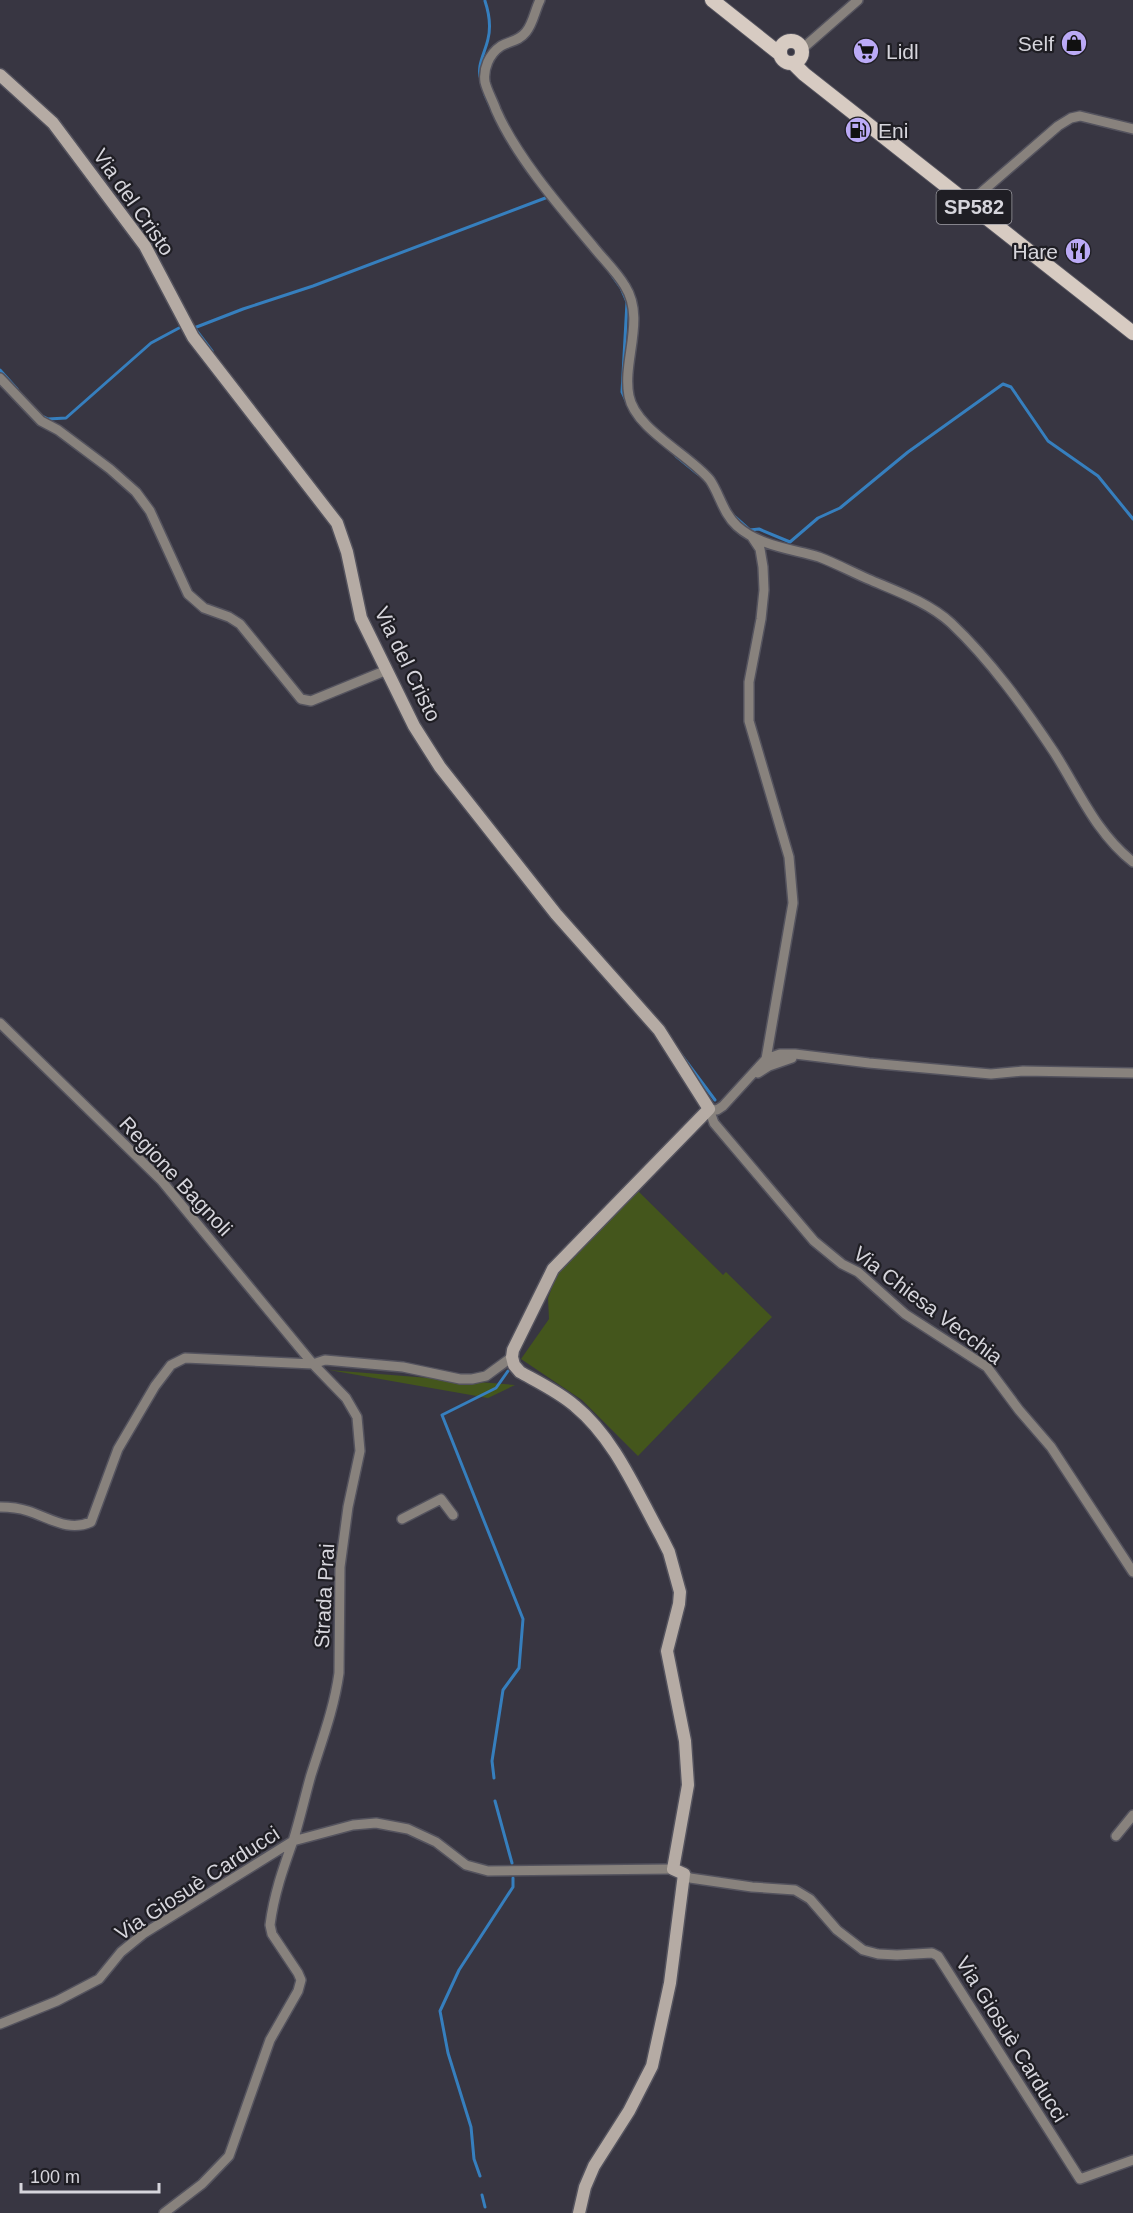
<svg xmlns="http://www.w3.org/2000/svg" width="1133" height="2213" viewBox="0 0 1133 2213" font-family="Helvetica,sans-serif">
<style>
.green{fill:#44561c}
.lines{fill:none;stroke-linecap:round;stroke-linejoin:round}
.stream{stroke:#367fbe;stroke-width:3}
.street-casing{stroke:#54535e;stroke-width:12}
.secondary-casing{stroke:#54535e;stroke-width:15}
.primary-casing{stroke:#54535e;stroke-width:16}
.street{stroke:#88827d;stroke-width:9}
.secondary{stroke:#b5aba4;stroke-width:12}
.primary{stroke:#d7cbc2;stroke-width:14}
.labels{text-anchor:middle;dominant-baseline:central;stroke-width:4.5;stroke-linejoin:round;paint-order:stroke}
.shield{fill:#1f1e24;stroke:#9f9ea5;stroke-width:1.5}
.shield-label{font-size:20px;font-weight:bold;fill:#d6d5dc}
.poi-label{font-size:21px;fill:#d6d5dc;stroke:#1f1e24;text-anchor:end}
.street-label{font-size:21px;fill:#d6d5dc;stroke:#1f1e24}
</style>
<rect width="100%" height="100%" fill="#383642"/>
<path class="green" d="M638,1191L723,1275L726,1272L772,1317L638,1456L582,1400L521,1359L549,1319L548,1298L558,1272Z
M329,1370L515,1385L488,1398Z"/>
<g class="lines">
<path class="stream" d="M481,80C476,66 485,53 488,39C491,27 489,13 485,1
M485,95L496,119
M611,274L621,288L627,302L622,392L627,403
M192,326L194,328L243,309L313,286L548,197
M196,330L212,351
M0,370L17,389
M40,415L48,419L66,418L151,343L179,328
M676,456L698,474
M732,514L750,530L759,529L790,542L818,518L840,508L908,452L1003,384L1011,387L1048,441L1098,476L1133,519
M680,1053L715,1100
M494,1778L492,1761L503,1690L519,1668L523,1619L442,1415L496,1388L508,1371
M495,1801L512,1863
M480,2176L474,2159L471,2127L448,2053L440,2011L459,1970L513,1887V1878
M482,2195L485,2207"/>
<g class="street-casing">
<path id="street" d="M540,0C535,10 533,24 526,32C519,41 510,41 501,46C489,54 483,69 485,82C487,91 493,101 496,110C516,156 559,206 592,245C602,258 616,271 625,286C646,319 622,361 629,396C635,429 690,455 710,480C720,495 723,513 737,526C759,546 792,549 819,557C835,563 852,572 868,579C896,591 928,602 951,623C991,661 1024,707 1054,752C1079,791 1096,833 1133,862
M802,49L858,0
M969,203L1058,126L1071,118L1080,116L1133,129
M0,378L41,421L58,430L110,469L136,492L150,511L188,594L204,608L229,617L240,624L301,699L311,701L387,670
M752,537L760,549L763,567L764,590L761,619L749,682V721L789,857L793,903L766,1059
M0,1023L161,1180L313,1364L346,1398L357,1417L360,1451L348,1507L340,1567L339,1673C334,1709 322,1740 311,1775C305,1796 300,1819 293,1841C283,1869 274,1894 270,1925L272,1934L298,1973L301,1980L298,1991L270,2040L229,2156L202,2184L164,2213
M758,1073L769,1066L792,1058
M1133,1073L1023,1071L991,1074L869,1063L795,1054H780L766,1059L723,1106L717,1110L709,1109L714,1123L814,1241L842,1264L858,1272L905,1314L987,1367L1019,1410L1051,1447L1133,1572
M0,1507C9,1507 19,1508 28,1511C50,1518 68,1532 91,1522L118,1449L155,1386L171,1365L185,1358L313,1364L325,1360L403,1367L460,1379H472L486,1376L512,1357
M402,1519L441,1499L453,1515
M1116,1836L1133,1815
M684,1874L690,1878L752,1887L795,1890L810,1899L837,1930L863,1950L878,1954L897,1955L932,1953L938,1956L1080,2179L1133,2160
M0,2024L57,2001L99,1979L121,1952L143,1934L293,1841L353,1825L376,1823L408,1829L436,1842L466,1865L488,1871L673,1869"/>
</g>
<g class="secondary-casing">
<path id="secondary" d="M0,75L53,123L145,246L193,337L337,523L347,552L361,618L414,726L440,767L556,914L659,1030L709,1109L553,1269L513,1350L512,1357L514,1365L520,1372C538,1382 559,1392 575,1406C615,1439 636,1491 661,1536L669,1552L680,1592L679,1604L667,1651L685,1741L688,1785L673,1869L684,1874L670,1983L652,2066L629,2111L594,2166L585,2187L579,2213"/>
</g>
<g class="primary-casing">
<path id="primary" d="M712,0L780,54
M780 52a11 11 0 1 1 22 0a11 11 0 1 1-22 0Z
M793,63L804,74L1133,333"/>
</g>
<use href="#street" class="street"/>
<use href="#secondary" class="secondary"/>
<use href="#primary" class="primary"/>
</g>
<defs>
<g id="shop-disc" transform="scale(1.35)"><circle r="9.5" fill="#bbaaf6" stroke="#1f1e24"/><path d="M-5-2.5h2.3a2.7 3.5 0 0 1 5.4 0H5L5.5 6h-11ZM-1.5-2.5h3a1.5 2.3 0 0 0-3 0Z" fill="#111"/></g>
<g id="supermarket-disc" transform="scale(1.35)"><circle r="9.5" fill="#bbaaf6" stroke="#1f1e24"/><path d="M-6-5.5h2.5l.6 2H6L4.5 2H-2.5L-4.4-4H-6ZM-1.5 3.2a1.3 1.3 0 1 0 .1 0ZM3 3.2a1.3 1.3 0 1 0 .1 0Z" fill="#111"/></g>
<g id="fuel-disc" transform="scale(1.35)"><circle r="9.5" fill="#bbaaf6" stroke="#1f1e24"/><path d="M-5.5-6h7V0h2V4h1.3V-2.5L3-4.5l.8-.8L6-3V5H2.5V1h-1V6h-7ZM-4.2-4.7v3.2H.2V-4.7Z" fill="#111"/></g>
<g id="restaurant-disc" transform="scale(1.35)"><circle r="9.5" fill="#bbaaf6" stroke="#1f1e24"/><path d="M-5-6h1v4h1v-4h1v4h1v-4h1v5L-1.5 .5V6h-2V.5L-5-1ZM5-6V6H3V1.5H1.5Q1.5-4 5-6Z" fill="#111"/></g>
</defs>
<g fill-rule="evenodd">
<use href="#shop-disc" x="1074" y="43"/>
<use href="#supermarket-disc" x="866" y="51"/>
<use href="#fuel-disc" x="858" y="130"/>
<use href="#restaurant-disc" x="1078" y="251"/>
</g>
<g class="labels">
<rect class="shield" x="936.5" y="190" width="75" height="34" rx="4.5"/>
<g class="shield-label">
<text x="974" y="207">SP582</text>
</g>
<g class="poi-label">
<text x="1054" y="43">Self</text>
<text x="886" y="51" text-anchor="start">Lidl</text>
<text x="878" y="130" text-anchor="start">Eni</text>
<text x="1058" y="251">Hare</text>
</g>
<g class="street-label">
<text transform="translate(134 202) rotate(55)">Via del Cristo</text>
<text transform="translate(408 664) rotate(64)">Via del Cristo</text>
<text transform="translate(176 1176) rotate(47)">Regione Bagnoli</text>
<text transform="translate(928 1305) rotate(37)">Via Chiesa Vecchia</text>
<text transform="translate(324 1596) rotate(-87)">Strada Prai</text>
<text transform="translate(197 1883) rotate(-33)">Via Giosuè Carducci</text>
<text transform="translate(1012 2039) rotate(58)">Via Giosuè Carducci</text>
</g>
</g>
<path d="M21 2183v9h138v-9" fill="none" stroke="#d6d5dc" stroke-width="3"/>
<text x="30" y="2183" font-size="18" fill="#d6d5dc" stroke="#1f1e24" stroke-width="4.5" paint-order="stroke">100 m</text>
</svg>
